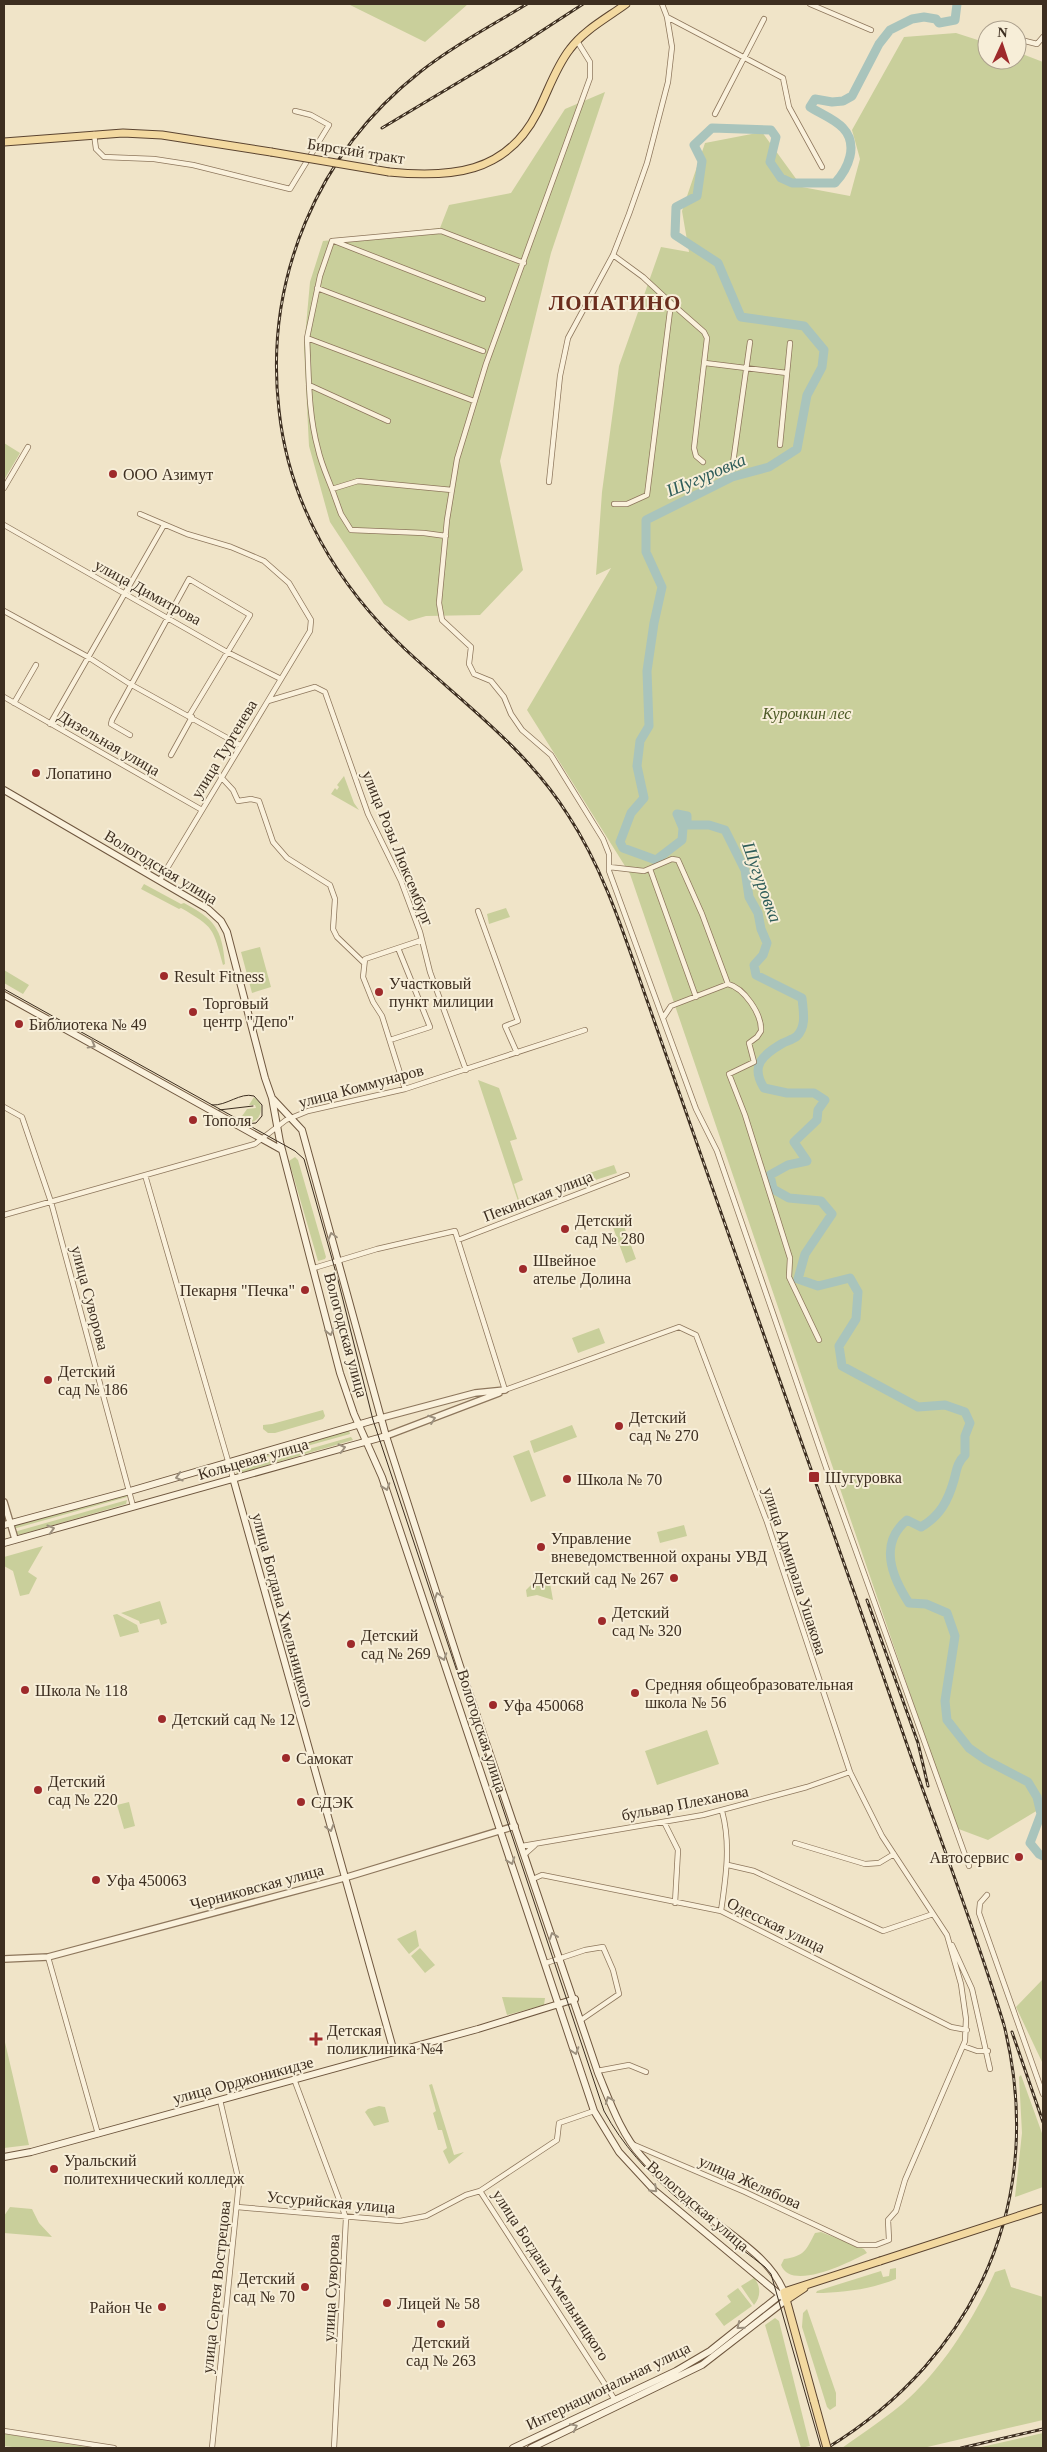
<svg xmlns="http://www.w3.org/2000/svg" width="1047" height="2452" viewBox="0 0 1047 2452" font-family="'Times New Roman',serif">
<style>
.green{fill:#c9cf9b}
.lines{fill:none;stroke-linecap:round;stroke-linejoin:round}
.river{stroke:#a9c4bc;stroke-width:9}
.minor-casing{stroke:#8d765c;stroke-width:6}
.tertiary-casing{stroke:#8d765c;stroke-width:8}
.secondary-casing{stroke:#6f573f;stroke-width:8}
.primary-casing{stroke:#5b4430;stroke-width:9}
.minor{stroke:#faf1dc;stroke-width:4.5}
.tertiary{stroke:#faf1dc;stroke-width:5.5}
.secondary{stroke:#faf1dc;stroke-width:6}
.primary{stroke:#f3d9a0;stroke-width:7}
.tram{stroke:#3d2e20;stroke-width:1}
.rail-casing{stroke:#3d2e20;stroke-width:3}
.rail{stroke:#f7eed8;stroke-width:1;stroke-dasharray:4;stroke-linecap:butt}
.primary-bridge-casing{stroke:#5b4430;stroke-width:9;stroke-linecap:butt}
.primary-bridge{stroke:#f3d9a0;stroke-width:7}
.oneway{stroke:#9c907e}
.poi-dot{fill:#9e2a2b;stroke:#f7eed8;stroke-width:2}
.labels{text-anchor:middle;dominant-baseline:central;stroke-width:4;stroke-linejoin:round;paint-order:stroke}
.street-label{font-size:16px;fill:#3d2e20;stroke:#f7eed8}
.poi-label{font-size:16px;fill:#3d2e20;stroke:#f7eed8;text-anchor:start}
.park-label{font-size:16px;font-style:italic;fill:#4d5a26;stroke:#f7eed8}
.water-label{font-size:18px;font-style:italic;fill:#2f5d5a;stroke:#f7eed8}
.district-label{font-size:21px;font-weight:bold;letter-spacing:1px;fill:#6b2e1e;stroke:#f7eed8}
</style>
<rect width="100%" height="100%" fill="#f0e4c8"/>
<path class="green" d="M348,4H468L425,42Z
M956,33L987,43V60H1017V52L1043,62V1807L988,1840L956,1828L630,874L527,710L611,568L596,575L602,492L619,366L661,247L689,252L682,211L705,143L762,132L802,187L850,196L860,159L852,130L904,37Z
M605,92L551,253L500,461L523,570L480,615L426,616L409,621L384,604L330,522L309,446L304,348L310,282L323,241L440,228L449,205L511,193L565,109Z
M4,443L20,453L4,480Z
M344,776L354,803L359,810L331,794L335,788L337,790L339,787L337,785Z
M144,884L181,904L184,903C214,919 222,928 225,964L223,965C213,928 214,927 181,908L179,909L141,889Z
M506,908L510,917L489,924L487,914Z
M260,947L271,987L252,993L241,952Z
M4,970L29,985L23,994L4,983Z
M478,1080L499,1088L517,1139L510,1141L523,1180L514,1184L519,1200L533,1196L530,1204L520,1207Z
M254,1097L260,1103C263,1113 258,1122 248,1123L240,1119L247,1109L256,1108L255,1105H249Z
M295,1157L298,1160L326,1257L325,1259L318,1261L289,1161Z
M614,1165L617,1173L577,1186L574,1178Z
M620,1215L636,1259L626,1263L610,1219Z
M599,1328L605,1343L578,1353L572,1338Z
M323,1410L325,1416L323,1419L275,1433H268L263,1429V1425L272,1424Z
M572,1425L577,1437L534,1453L530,1441Z
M349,1430L350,1434L235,1466L234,1463Z
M351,1437L353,1440L237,1474L236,1470Z
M529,1450L546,1496L531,1502L513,1456Z
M126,1495L127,1497L13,1529L15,1525Z
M127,1500L126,1504L19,1535L14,1532Z
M684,1525L687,1536L660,1543L657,1532Z
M43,1546L28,1572L37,1578L29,1594L20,1596L13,1571L4,1566V1557Z
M541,1575L550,1583L553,1600L537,1595L527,1597L526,1590Z
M160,1601L167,1623L161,1625L159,1619L140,1624L139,1621L121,1613Z
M117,1614L137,1625L139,1632L120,1637L113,1615Z
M707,1730L719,1764L657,1785L645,1751Z
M129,1802L135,1826L124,1829L117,1805Z
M416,1930L419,1946L409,1954L397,1939Z
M420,1948L435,1965L425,1973L411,1956Z
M1043,1979V2064L1016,2007Z
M502,1997L545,1998L544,2005L507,2015Z
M4,2038L29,2145L4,2148Z
M1021,2075L1043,2136V2187L1015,2197L1022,2133L1019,2077Z
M432,2084L454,2155L464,2152L449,2164L443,2151L447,2148L442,2130H438L433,2113L436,2111L429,2085Z
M379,2106L385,2107L389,2122L374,2126L365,2112L368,2109Z
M10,2207L32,2209L39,2223L52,2237L4,2233V2216Z
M821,2232L864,2249L867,2253C850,2262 791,2292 781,2265L784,2259C805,2256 806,2250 815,2233Z
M896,2268V2279C872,2289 842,2293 816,2293L817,2291L881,2271L883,2277L889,2276L890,2269Z
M1005,2269L1011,2287L1043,2297V2420L923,2448H842C864,2432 889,2416 909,2398C944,2366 976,2315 995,2272Z
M754,2278C761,2286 761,2297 754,2305L741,2286Z
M738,2288L752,2306L724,2326L715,2314L731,2302L727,2296Z
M807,2309L836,2393V2406L830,2410L827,2407L802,2327L803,2313Z
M775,2318L779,2321L810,2446L801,2448L765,2325Z
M1043,2433V2448H977Z
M4,2434L13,2435L93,2448H20L4,2446Z"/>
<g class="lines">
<path class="river" d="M957,4L955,20L939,23L936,19L924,17L912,19L890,30L879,44L852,96L843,101L832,102L815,99L810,107C819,113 835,119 843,128C859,145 848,169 835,183H792L781,178L770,162L776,137L771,130L712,128L694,145L702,161L697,196L676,207L675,235L718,263L741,317L804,326L824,350L822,367L807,395L797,449L769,467L732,477L646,520V552L662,587L654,623L647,671L649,726L640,741L637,766L644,798L631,813L620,842L623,848L656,860L682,840L683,828L677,814L687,816V825H709L725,830L745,870L749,897L758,913L761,929L767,943L763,955L754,965L756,975L802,998C803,1010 807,1026 797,1036C794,1039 787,1041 783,1043C762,1055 750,1066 764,1088L787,1093H814L825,1100L818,1110L817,1120L794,1142L807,1161L788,1165L770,1175L773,1189L789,1198L821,1201L832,1214L805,1254L798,1279L818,1286L850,1278L858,1292L856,1319L839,1346L842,1366L918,1407L945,1405L965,1412L970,1423L965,1436V1455C957,1463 957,1469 954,1480C948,1501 940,1516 921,1527L907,1520C878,1544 892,1577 909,1603L926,1604L947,1613L955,1636L945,1701L947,1720L969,1748L986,1760L1028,1782L1037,1797L1041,1814L1030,1843L1039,1854L1043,1856"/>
<g class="minor-casing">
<path id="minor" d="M810,4L871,30
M667,17L783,78L789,107L822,167
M1017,39L1037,44L1043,37
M577,41L590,62V78L486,364L457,459L447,520L439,603L442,620L471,647L469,664L474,674L491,681L504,697L511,714L522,730L551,755L603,839L609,854V871L696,1109L717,1151L828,1473L969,1866
M715,114L764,19
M94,134L96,149L104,157L154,159L193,165L290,189L329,125L311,115L295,111
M332,241L441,231L524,263
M334,241L483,299
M613,255L643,277L671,303L647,495L627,504H614
M317,288L483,351
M671,303L704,332L707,338L694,448L696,456L703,462
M307,338L320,276L332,241
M705,363L787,373
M309,385L388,421
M780,445L790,343
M733,463L750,342
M549,482L560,376L568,338L613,255L629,214L647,163L668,82L672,47L667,17L662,4
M4,488L28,447
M332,489C327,476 321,463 318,449C308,413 309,375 307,338L474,401
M140,514L187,534L231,547L264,561L289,583L311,620L310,631L160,880
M4,525L227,652L281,679
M446,536L424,533L351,530L341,514L332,489L358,481L452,490
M4,611L88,657L130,684L240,745
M4,697L202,810
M268,701L315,687L325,692L368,814L401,881L420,932L430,972L466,1070
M14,703L36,665
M50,724L164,525
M130,735L111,724L112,720L189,579L250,615L189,716
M171,755L192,717
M221,777L233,790L238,801L251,799L259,801L273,842L287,858L330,885L335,899L333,929L337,937L363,962
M609,867L644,871L672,859L678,860L702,914L728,984C744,988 762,1014 761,1031L757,1037L749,1043L754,1062L729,1074L745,1115L790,1258L789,1277L819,1340
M650,869L696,997
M478,911L518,1021L505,1026L517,1053
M398,948L365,959L363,977L373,1002L382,1016L405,1089
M663,1018L671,1006L728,984
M390,1040L430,1027L398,948L422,940
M4,1107L22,1117L51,1202L133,1506
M145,1175L233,1478
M4,1215L255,1144L286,1120L308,1111L405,1089L585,1030
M458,1240L627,1175
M314,1268L377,1249L455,1231L505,1390L679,1327L696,1335L767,1522L850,1772L882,1836L947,1935L961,1984L966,2019L965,2041L905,2180L896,2211L888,2220L889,2240L876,2245H858L745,2192L632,2144
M664,1822L678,1850L675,1903
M795,1843L865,1864L879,1863L894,1854
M522,1846L703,1815L807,1787L850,1772
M525,1854L535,1845
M728,1865L754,1871L883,1931L933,1914
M533,1879L542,1875L721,1911L951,2027L967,2030
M987,1895L980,1903L979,1913L1043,2094
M721,1911C726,1877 731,1844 722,1811
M952,1945L972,1989L990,2069
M48,1957L98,2134
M546,1963L585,1950L603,1947L613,1970L619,1994L581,2020
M963,2046L977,2051H988
M597,2071L629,2065L646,2072
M294,2079L346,2218L334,2448
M480,2191L615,2400
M237,2207L400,2221L426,2216L466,2195L480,2191L557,2140L559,2123L594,2111
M4,2431L114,2448
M212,2448L239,2182L220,2100"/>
</g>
<g class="tertiary-casing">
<path id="tertiary" d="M381,1418L475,1393L505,1390
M386,1436L499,1393
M4,1502L15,1539
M4,1959L48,1957L344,1878L515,1826"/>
</g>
<g class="secondary-casing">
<path id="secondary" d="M4,790L208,909L221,921L227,932L265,1078L272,1098L280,1142L340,1373L354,1414L382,1477L594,2111L619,2152L654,2190L786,2300L702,2365L531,2448
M4,995L282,1150
M273,1099L302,1130L386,1436L460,1666L598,2073C610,2102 621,2134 642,2157C663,2181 688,2201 713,2220C739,2241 771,2260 784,2292L710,2351L676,2371L513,2448
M233,1478L394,2052
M4,1525L130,1491L381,1418
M4,1543L386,1436
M4,2157L31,2152L478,2029L575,1999"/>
</g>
<g class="primary-casing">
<path id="primary" d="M4,142L123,133L162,135L271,152
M389,172C450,178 506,174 537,113C548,92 555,68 570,49C584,30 607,18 626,4
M786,2300L804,2288
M814,2401L784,2292L880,2261"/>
</g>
<use href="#minor" class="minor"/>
<use href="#tertiary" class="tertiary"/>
<use href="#secondary" class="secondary"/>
<use href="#primary" class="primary"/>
<path class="tram" d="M4,989L295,1151L304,1159L338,1280L373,1420L604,2111C641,2179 705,2220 765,2267L771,2274L821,2448
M212,1105C227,1106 240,1092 254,1096L262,1105V1116L256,1123L244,1124
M219,1110L253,1106"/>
<g class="rail-casing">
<path id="rail" d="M527,4C491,26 453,46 420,72C317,153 264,280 279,410C289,505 338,586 406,650C463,703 526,748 568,815C606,873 626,941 649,1006C678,1087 705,1167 733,1247C793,1419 854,1590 913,1762C944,1849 977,1936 1004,2025C1047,2198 978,2356 827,2448
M382,128L514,49L583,4
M867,1600L918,1743L928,1786
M1012,2032L1043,2122
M961,2448L1043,2429"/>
</g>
<use href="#rail" class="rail"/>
<g class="primary-bridge-casing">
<path id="primary-bridge" d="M271,152L389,172
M880,2261L1043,2208
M814,2401L827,2448"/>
</g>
<use href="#primary-bridge" class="primary-bridge"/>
</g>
<defs><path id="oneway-chevron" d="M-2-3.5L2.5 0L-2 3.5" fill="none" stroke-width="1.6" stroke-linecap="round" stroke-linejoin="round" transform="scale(1.25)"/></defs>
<g class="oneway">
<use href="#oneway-chevron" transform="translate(92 1045) rotate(29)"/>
<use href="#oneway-chevron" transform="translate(332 1236) rotate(-105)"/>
<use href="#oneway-chevron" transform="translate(330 1332) rotate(76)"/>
<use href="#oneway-chevron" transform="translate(432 1419) rotate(-20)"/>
<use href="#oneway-chevron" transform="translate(342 1448) rotate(-14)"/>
<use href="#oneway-chevron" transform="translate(179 1477) rotate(164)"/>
<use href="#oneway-chevron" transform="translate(386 1487) rotate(71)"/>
<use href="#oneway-chevron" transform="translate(51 1529) rotate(-16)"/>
<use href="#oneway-chevron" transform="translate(438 1596) rotate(-108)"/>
<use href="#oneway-chevron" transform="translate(443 1657) rotate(71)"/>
<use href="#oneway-chevron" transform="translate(330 1828) rotate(74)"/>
<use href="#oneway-chevron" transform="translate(511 1861) rotate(70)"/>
<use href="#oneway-chevron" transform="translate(553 1936) rotate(-109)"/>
<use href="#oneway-chevron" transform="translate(575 2051) rotate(72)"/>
<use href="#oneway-chevron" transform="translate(609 2100) rotate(-112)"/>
<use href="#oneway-chevron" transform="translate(654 2189) rotate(43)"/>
<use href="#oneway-chevron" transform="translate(740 2326) rotate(141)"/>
<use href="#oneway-chevron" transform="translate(574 2427) rotate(-26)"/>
</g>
<g class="poi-dot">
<circle cx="113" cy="474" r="5"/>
<circle cx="36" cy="773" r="5"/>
<circle cx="164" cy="976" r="5"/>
<circle cx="379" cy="992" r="5"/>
<circle cx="193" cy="1012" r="5"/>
<circle cx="19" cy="1024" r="5"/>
<circle cx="193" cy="1120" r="5"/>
<circle cx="565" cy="1229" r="5"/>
<circle cx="523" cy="1269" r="5"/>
<circle cx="305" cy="1290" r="5"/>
<circle cx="48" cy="1380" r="5"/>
<circle cx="619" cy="1426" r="5"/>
<rect x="808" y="1471" width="12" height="12" rx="2.5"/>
<circle cx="567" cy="1479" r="5"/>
<circle cx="541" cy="1547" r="5"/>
<circle cx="674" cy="1578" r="5"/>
<circle cx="602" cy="1621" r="5"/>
<circle cx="351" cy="1644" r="5"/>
<circle cx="25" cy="1690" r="5"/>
<circle cx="635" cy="1693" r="5"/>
<circle cx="493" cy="1705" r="5"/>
<circle cx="162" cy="1719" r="5"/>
<circle cx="286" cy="1758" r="5"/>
<circle cx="38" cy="1790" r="5"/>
<circle cx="301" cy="1802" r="5"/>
<circle cx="1019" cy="1857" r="5"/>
<circle cx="96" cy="1880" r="5"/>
<path d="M313.5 2031.5h5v5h5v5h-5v5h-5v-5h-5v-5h5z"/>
<circle cx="54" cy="2169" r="5"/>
<circle cx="305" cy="2287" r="5"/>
<circle cx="387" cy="2303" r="5"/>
<circle cx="162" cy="2307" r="5"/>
<circle cx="441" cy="2324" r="5"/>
</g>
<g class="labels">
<g class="street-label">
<text transform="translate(356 151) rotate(9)">Бирский тракт</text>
<text transform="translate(148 592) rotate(29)">улица Димитрова</text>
<text transform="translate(109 743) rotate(30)">Дизельная улица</text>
<text transform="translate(224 749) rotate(-59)">улица Тургенева</text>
<text transform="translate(398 848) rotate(68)">улица Розы Люксембург</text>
<text transform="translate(161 867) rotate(31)">Вологодская улица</text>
<text transform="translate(361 1086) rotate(-15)">улица Коммунаров</text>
<text transform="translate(538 1196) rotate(-21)">Пекинская улица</text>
<text transform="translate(90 1298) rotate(75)">улица Суворова</text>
<text transform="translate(346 1335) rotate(75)">Вологодская улица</text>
<text transform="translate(253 1459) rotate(-16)">Кольцевая улица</text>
<text transform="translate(795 1571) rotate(72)">улица Адмирала Ушакова</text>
<text transform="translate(283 1610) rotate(75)">улица Богдана Хмельницкого</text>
<text transform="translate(482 1731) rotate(72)">Вологодская улица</text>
<text transform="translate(685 1803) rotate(-11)">бульвар Плеханова</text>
<text transform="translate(257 1887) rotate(-15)">Черниковская улица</text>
<text transform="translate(776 1925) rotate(26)">Одесская улица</text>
<text transform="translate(243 2080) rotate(-15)">улица Орджоникидзе</text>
<text transform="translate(750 2182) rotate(24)">улица Желябова</text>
<text transform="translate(331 2202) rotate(5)">Уссурийская улица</text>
<text transform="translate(698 2206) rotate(41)">Вологодская улица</text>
<text transform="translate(551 2275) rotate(57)">улица Богдана Хмельницкого</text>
<text transform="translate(216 2287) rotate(-84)">улица Сергея Вострецова</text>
<text transform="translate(331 2288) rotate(-87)">улица Суворова</text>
<text transform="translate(608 2386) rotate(-26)">Интернациональная улица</text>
</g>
<g class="poi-label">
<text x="123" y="474">ООО Азимут</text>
<text x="46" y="773">Лопатино</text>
<text x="174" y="976">Result Fitness</text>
<text x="389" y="983">Участковый<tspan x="389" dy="18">пункт милиции</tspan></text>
<text x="203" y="1003">Торговый<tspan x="203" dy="18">центр "Депо"</tspan></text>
<text x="29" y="1024">Библиотека № 49</text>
<text x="203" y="1120">Тополя</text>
<text x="575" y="1220">Детский<tspan x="575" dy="18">сад № 280</tspan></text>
<text x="533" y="1260">Швейное<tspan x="533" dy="18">ателье Долина</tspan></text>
<text x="295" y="1290" text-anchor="end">Пекарня "Печка"</text>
<text x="58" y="1371">Детский<tspan x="58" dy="18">сад № 186</tspan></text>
<text x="629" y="1417">Детский<tspan x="629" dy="18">сад № 270</tspan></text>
<text x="825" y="1477">Шугуровка</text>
<text x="577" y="1479">Школа № 70</text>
<text x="551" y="1538">Управление<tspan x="551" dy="18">вневедомственной охраны УВД</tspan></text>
<text x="664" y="1578" text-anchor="end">Детский сад № 267</text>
<text x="612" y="1612">Детский<tspan x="612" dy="18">сад № 320</tspan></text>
<text x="361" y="1635">Детский<tspan x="361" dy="18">сад № 269</tspan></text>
<text x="645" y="1684">Средняя общеобразовательная<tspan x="645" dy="18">школа № 56</tspan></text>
<text x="35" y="1690">Школа № 118</text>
<text x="503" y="1705">Уфа 450068</text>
<text x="172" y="1719">Детский сад № 12</text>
<text x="296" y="1758">Самокат</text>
<text x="48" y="1781">Детский<tspan x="48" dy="18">сад № 220</tspan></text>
<text x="311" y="1802">СДЭК</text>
<text x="1009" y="1857" text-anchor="end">Автосервис</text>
<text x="106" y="1880">Уфа 450063</text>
<text x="327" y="2030">Детская<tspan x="327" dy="18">поликлиника №4</tspan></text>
<text x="64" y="2160">Уральский<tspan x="64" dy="18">политехнический колледж</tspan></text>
<text x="295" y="2278" text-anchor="end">Детский<tspan x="295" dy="18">сад № 70</tspan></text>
<text x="397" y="2303">Лицей № 58</text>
<text x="152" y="2307" text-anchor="end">Район Че</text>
<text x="441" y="2342" text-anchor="middle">Детский<tspan x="441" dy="18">сад № 263</tspan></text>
</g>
<g class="park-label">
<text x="807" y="713">Курочкин лес</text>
</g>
<g class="water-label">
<text transform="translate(706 475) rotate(-23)">Шугуровка</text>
<text transform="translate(762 882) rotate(70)">Шугуровка</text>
</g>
<g class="district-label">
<text x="615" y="303">ЛОПАТИНО</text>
</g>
</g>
<rect width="1047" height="2452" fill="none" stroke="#3d2e20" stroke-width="10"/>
<g transform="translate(1002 45) rotate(3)"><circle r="24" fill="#f7eed8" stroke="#ada18e"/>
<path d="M0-4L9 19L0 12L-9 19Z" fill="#9e2a2b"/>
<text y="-8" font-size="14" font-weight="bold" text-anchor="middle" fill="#3d2e20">N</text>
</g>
</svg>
